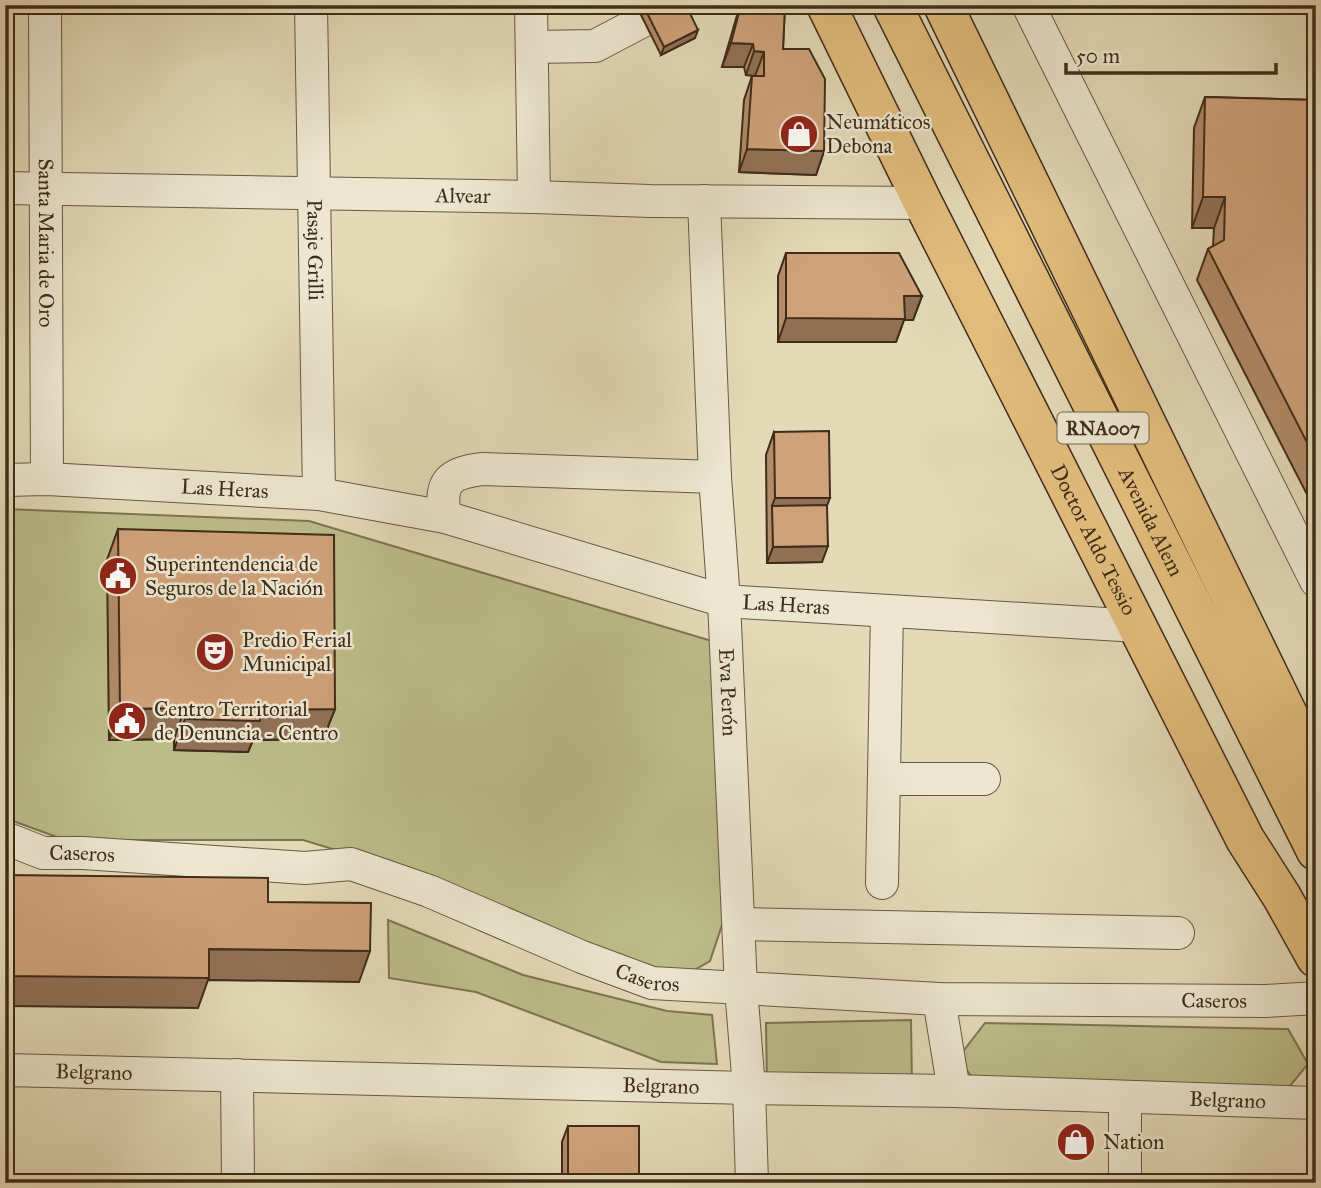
<svg xmlns="http://www.w3.org/2000/svg" width="1321" height="1188" viewBox="0 0 1321 1188" font-family="'IM FELL Great Primer',serif">
<style>
.green{fill:#bcbd8a;stroke:#7e7452;stroke-width:2}
.lines{fill:none;stroke-linecap:round;stroke-linejoin:round}
.minor-casing{stroke:#685841;stroke-width:34}
.major-casing{stroke:#3f2c19;stroke-width:41}
.highway-casing{stroke:#3f2c19;stroke-width:41}
.minor{stroke:#ede7d1;stroke-width:32}
.major{stroke:#e2bd7c;stroke-width:38}
.highway{stroke:#e2bd7c;stroke-width:38}
.wall{fill:#b28b69;stroke:#3f2c19;stroke-width:2}
.shaded-wall{fill:#917155;stroke:#3f2c19;stroke-width:2}
.building{fill:#cfa27a;stroke:#3f2c19;stroke-width:2}
.labels{text-anchor:middle;dominant-baseline:central;stroke-width:5;stroke-linejoin:round;paint-order:stroke}
.shield{fill:#ede7d1;stroke:#736450;stroke-width:2}
.shield-label{font-size:19px;font-weight:bold;fill:#3f2c19}
.poi-label{font-size:21px;fill:#3f2c19;stroke:#ede7d1;text-anchor:start}
.street-label{font-size:21px;fill:#3f2c19;stroke:#ede7d1}
</style>
<rect width="100%" height="100%" fill="#e4dab8"/>
<filter id="stains"><feTurbulence type="fractalNoise" baseFrequency=".00286" numOctaves="4"/><feColorMatrix values="0 0 0 0 .2 0 0 0 0 .09 0 0 0 0 .02 0 0 0 .5 -.17"/></filter>
<radialGradient id="worn" r=".72"><stop offset=".6" stop-color="#630" stop-opacity="0"/><stop offset="1" stop-color="#630" stop-opacity=".3"/></radialGradient>
<path class="green" d="M5,509L309,521L712,641L724,919L710,961L679,979L336,850L303,840H65L5,818Z
M388,920L523,975L667,1011L712,1015L717,1064L661,1062L476,992L389,978Z
M911,1020L912,1086L767,1087L766,1023Z
M985,1023L1288,1029L1308,1064L1281,1097L983,1092L958,1058Z"/>
<g class="lines">
<g class="minor-casing">
<g id="minor">
<path id="s1" d="M45,5L47,479"/>
<path id="s2" d="M311,5L319,494"/>
<path d="M531,5L534,197"/>
<path d="M1028,5L1316,581"/>
<path d="M532,47L595,46L673,5"/>
<path id="s3" d="M5,188L534,197L650,201L923,203"/>
<path id="s4" d="M704,201L715,477L724,601L741,988L749,1088L752,1183"/>
<path id="s5" d="M5,480L47,479L319,494L445,517L724,601L1138,626"/>
<path d="M445,517C439,481 449,473 483,469L715,477"/>
<path d="M884,779H984"/>
<path id="s6" d="M5,838L43,853H83L305,868L351,864L429,891L582,957L652,983L939,999L1266,1001L1316,998"/>
<path d="M882,883L887,611"/>
<path d="M739,924L1178,933"/>
<path d="M939,999L954,1091"/>
<path id="s7" d="M5,1070L749,1088L954,1091L1316,1103"/>
<path d="M237,1075L238,1183"/>
<path d="M1125,1097V1183"/>
</g>
</g>
<g class="major-casing">
<g id="major">
<path id="s8" d="M826,5L923,203L1245,839L1282,897L1316,958"/>
</g>
</g>
<g class="highway-casing">
<g id="highway">
<path id="s9" d="M892,5L1316,851"/>
<path d="M943,5L1316,772"/>
</g>
</g>
<use href="#minor" class="minor"/>
<use href="#major" class="major"/>
<use href="#highway" class="highway"/>
</g>
<path class="wall" d="M636,5H686L695,38L661,55Z
M740,5H785L783,49L824,151L816,175L739,172L744,100L752,76H755L746,75L744,67H722Z
M1205,97L1316,100V512L1197,280L1208,249L1213,246L1214,228H1192L1194,128Z
M786,253L922,296L913,320H904L896,342H778V276Z
M774,432L827,505L822,562L767,563L766,455Z
M118,529L335,709L323,739L253,740L248,752L174,750V739L109,740L107,560Z
M568,1126L639,1183H562V1142Z"/>
<path class="shaded-wall" d="M698,30L695,38L661,55L664,47Z
M731,43L753,44L744,67H722Z
M754,51L764,52L755,76L746,75Z
M747,149L824,151L816,175L739,172Z
M1203,197H1225L1214,228H1192Z
M904,296H922L913,320H904L896,342H778L786,318Z
M775,498H830L821,521L772,506Z
M828,546L822,562L767,563L773,547Z
M185,708L174,739L109,740L120,709Z
M335,709L323,739L253,740L248,752L174,750L185,719L260,710Z
M209,949L370,951L359,982L208,980L198,1008L5,1006V976Z"/>
<path class="building" d="M643,5H686L698,30L664,47Z
M741,5H785L783,49H809L825,79L824,151L747,149L752,76H764V52L754,51L753,44L731,43Z
M1205,97L1316,100V460L1208,249L1224,240L1225,197H1203Z
M786,253H899L922,296H904L905,319L786,318Z
M829,431L830,498H775L774,432Z
M827,505L828,546L773,547L772,506Z
M118,529L334,535L335,709L260,710V721L185,719V708L120,709Z
M5,875L268,878V902L371,903L370,951L209,949V978L5,976Z
M568,1126H639V1183H568Z"/>
<defs>
<g id="shop-disc" transform="scale(2.0125)"><circle r="9.5" fill="#8f2418" stroke="#ede7d1"/><path d="M-5-2.5h2.3a2.7 3.5 0 0 1 5.4 0H5L5.5 6h-11ZM-1.5-2.5h3a1.5 2.3 0 0 0-3 0Z" fill="#fff"/></g>
<g id="civic-disc" transform="scale(2.0125)"><circle r="9.5" fill="#8f2418" stroke="#ede7d1"/><path d="M-.6-6.5H3V-4.5H.6V-3L4-1V1h2V6H-6V1h2V-1L-.6-3ZM-1.2 2.5V6h2.4V2.5Z" fill="#fff"/></g>
<g id="theatre-disc" transform="scale(2.0125)"><circle r="9.5" fill="#8f2418" stroke="#ede7d1"/><path d="M-5-5.5Q0-4 5-5.5V0Q5 5 0 6Q-5 5-5 0ZM-3.3-2.5H-1v1.5H-3.3ZM1-2.5H3.3v1.5H1ZM-2.8 1Q0 5.5 2.8 1Z" fill="#fff"/></g>
</defs>
<g fill-rule="evenodd">
<use href="#shop-disc" x="799" y="134"/>
<use href="#civic-disc" x="118" y="576"/>
<use href="#theatre-disc" x="215" y="652"/>
<use href="#civic-disc" x="127" y="721"/>
<use href="#shop-disc" x="1076" y="1142"/>
</g>
<g class="labels">
<rect class="shield" x="1057.5" y="412.5" width="91" height="31" rx="5"/>
<g class="shield-label">
<text x="1103" y="428">RNA007</text>
</g>
<g class="poi-label">
<text x="826" y="122">Neumáticos<tspan x="826" dy="24">Debona</tspan></text>
<text x="145" y="564">Superintendencia de<tspan x="145" dy="24">Seguros de la Nación</tspan></text>
<text x="242" y="640">Predio Ferial<tspan x="242" dy="24">Municipal</tspan></text>
<text x="154" y="709">Centro Territorial<tspan x="154" dy="24">de Denuncia - Centro</tspan></text>
<text x="1103" y="1142">Nation</text>
</g>
<g class="street-label">
<text stroke="none"><textPath href="#s3" startOffset="458">Alvear</textPath></text>
<text stroke="none"><textPath href="#s1" startOffset="238">Santa Maria de Oro</textPath></text>
<text stroke="none"><textPath href="#s2" startOffset="245">Pasaje Grilli</textPath></text>
<text stroke="none"><textPath href="#s5" startOffset="220">Las Heras</textPath></text>
<text stroke="none"><textPath href="#s9" startOffset="578">Avenida Alem</textPath></text>
<text stroke="none"><textPath href="#s8" startOffset="598">Doctor Aldo Tessio</textPath></text>
<text stroke="none"><textPath href="#s5" startOffset="796">Las Heras</textPath></text>
<text stroke="none"><textPath href="#s4" startOffset="492">Eva Perón</textPath></text>
<text stroke="none"><textPath href="#s6" startOffset="80">Caseros</textPath></text>
<text stroke="none"><textPath href="#s6" startOffset="668">Caseros</textPath></text>
<text stroke="none"><textPath href="#s6" startOffset="1236">Caseros</textPath></text>
<text stroke="none"><textPath href="#s7" startOffset="89">Belgrano</textPath></text>
<text stroke="none"><textPath href="#s7" startOffset="656">Belgrano</textPath></text>
<text stroke="none"><textPath href="#s7" startOffset="1223">Belgrano</textPath></text>
</g>
</g>
<rect width="1321" height="1188" fill="none" stroke="#e4dab8" stroke-width="28"/>
<rect x="7" y="7" width="1307" height="1174" fill="none" stroke="#3f2c19" stroke-width="3.5"/>
<rect x="14" y="14" width="1293" height="1160" fill="none" stroke="#3f2c19" stroke-width="2"/>
<path d="M1066 63v10h210v-10" fill="none" stroke="#3f2c19" stroke-width="3.5"/>
<text x="1076" y="63" font-size="21" fill="#3f2c19" stroke="#ede7d1" stroke-width="5" paint-order="stroke">50 m</text>
<rect width="100%" height="100%" filter="url(#stains)"/>
<rect width="100%" height="100%" fill="url(#worn)"/>
</svg>
